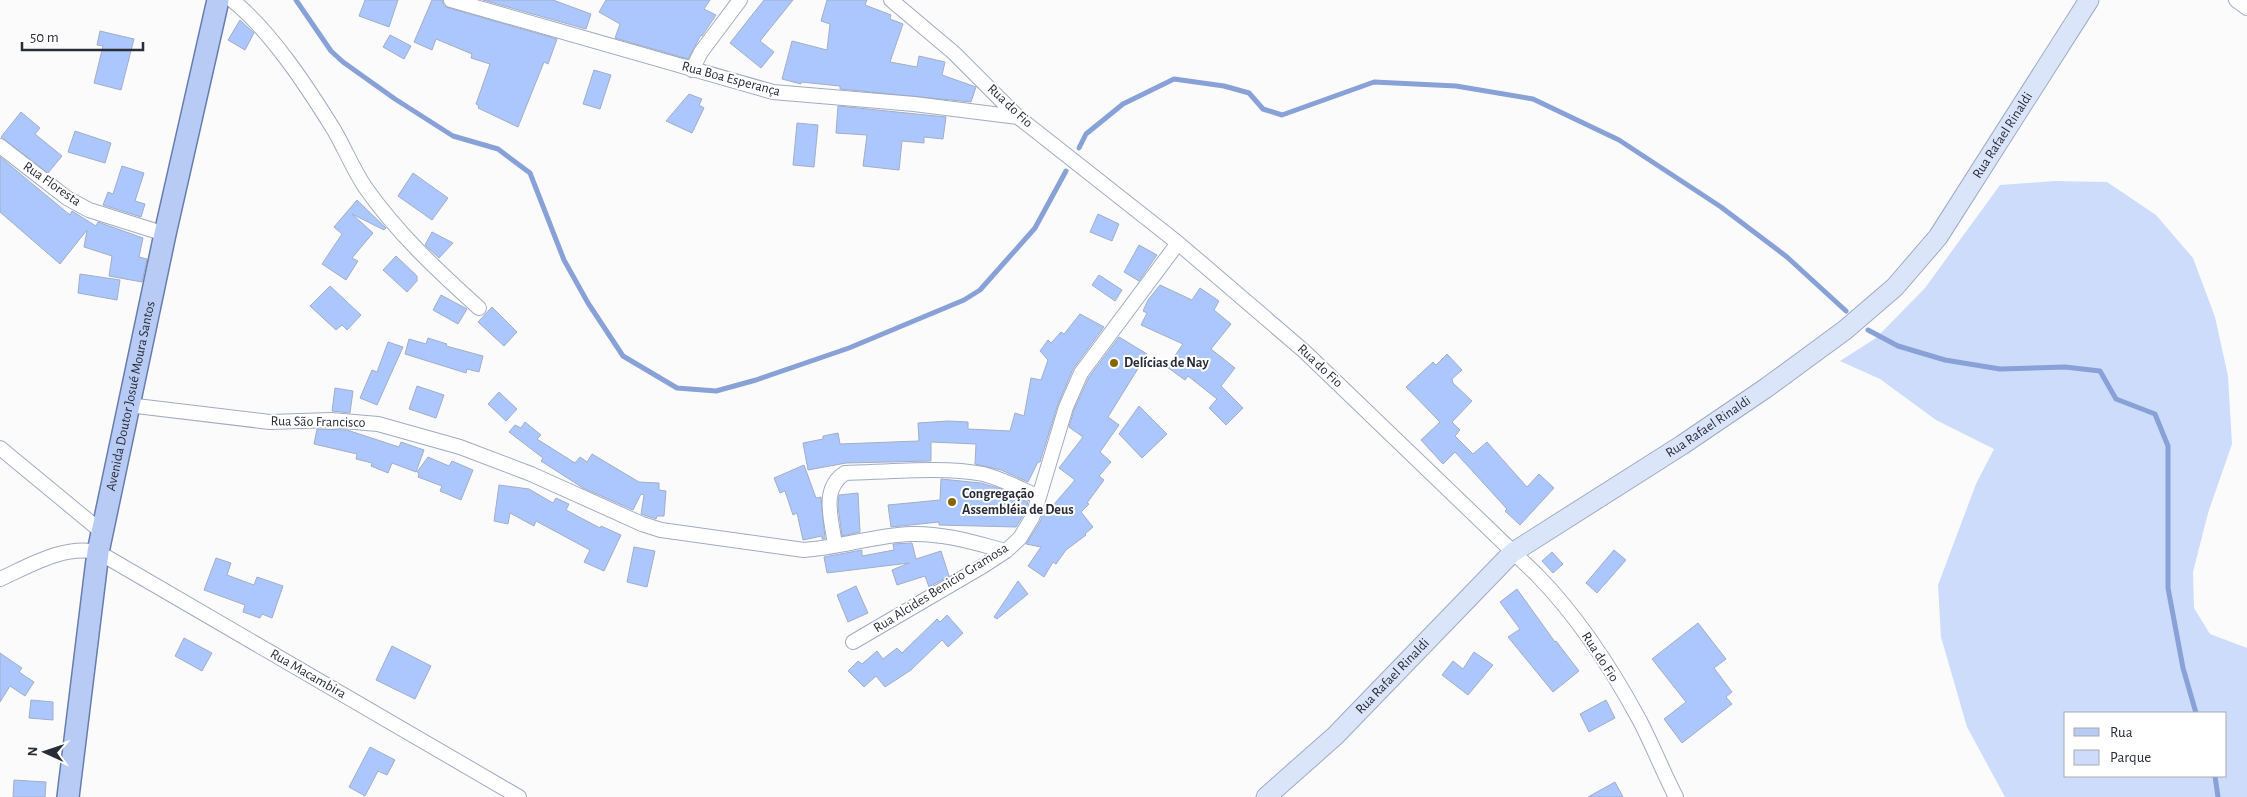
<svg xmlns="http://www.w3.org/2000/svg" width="2247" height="797" viewBox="0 0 2247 797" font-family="'Alegreya Sans',sans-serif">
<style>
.green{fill:#cddcfb;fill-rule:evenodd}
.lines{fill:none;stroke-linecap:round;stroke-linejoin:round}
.stream{stroke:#88a1d7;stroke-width:5}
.building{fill:#acc6fe;stroke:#a2aec6}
.street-casing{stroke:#9fabc3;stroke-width:16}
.secondary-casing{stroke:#9fabc3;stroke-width:21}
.primary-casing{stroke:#677dad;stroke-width:24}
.street{stroke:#fff;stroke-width:14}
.secondary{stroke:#dbe5fa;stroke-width:19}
.primary{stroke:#b8cbf4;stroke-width:21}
.poi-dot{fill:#896604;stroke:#fff;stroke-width:2}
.labels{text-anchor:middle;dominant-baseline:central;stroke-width:4;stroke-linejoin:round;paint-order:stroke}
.street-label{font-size:14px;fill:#292d37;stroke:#fff}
.poi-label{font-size:14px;font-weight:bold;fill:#292d37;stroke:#fff;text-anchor:start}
</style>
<rect width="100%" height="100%" fill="#fbfbfb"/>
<path class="green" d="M2054,181L2107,182L2156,215L2193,258L2215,317L2228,376L2232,444L2208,513L2193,572L2194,608L2210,634L2247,648V797H2005L1967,727L1941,637L1938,585L1976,484L1994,449L1936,420L1880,379L1840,361L1876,338L1925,288L2000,185ZM2066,713H2226V776H2066Z"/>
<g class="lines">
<path class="stream" d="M296,0L331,51L343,62L395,99L453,136L498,149L530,173L564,260L588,303L623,356L677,388L716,391L756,380L849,348L964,300L980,290L1035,228L1066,171
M1079,148L1086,134L1123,104L1174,79L1224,86L1249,93L1263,109L1282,115L1374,82L1456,86L1533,99L1619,140L1721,207L1787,257L1846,311
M1868,330L1898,346L1945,360L2000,369L2065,367L2100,371L2116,399L2155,414L2168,446V588L2183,668L2196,713
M2215,776L2218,797"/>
</g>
<path class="building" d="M365,0H398L389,27L359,16Z
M432,0H442L444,6L449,8L557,39L548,64L544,62L518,127L478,108L479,106L476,104L490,64L471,58L472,54L436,39L432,50L414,42Z
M483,0H553L591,14L586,29Z
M606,0H710L704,9L716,15L702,36L701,35L688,59L615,38L620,24L599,12Z
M764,0H793L760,41L774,52L761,68L730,43Z
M827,0H867L865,5L891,15L890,19L903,24L890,62L917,67L919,56L945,62L942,75L976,87L971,102L840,89V86L801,82V84L782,79L792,41L827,50L830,24L821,21Z
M240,20L254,33L245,50L228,40Z
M100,31L134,39L121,90L94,83L103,46L97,45Z
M390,35L411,46L404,59L383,47Z
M594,70L611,75L600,109L583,104Z
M689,94L702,99L699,105L704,108L692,133L666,121Z
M838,106L946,117L943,139L924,137V143L902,141L899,170L863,166L867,135L836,133Z
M21,112L40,128L35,134L62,156L48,173L1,137Z
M797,123L818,125L814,167L793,165Z
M75,131L111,143L105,163L68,152Z
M0,157L70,215L72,211L96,226L98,222L143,238L139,257L147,259L142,282L109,276L112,256L84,247L87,230L60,264L0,212Z
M122,166L144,173L135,201L145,204L141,217L103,205L108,192L113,194Z
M413,173L448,198L432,220L398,196Z
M357,200L386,228L384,230L352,214L373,233L352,258L358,261L346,280L322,264L342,234L334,227Z
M1098,214L1119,224L1112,241L1090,232Z
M432,232L453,243L439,258L425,245Z
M1139,245L1157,255L1139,281L1124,272Z
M396,256L417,276V281L407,292L383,270Z
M80,274L120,280L117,300L78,293Z
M1099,275L1122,290L1115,301L1092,285Z
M1160,285L1192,300L1200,288L1219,301L1214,310L1231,324L1211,349L1235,368L1221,386L1243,408L1226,425L1209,408L1217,399L1188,376L1185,380L1167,367L1183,344L1141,325L1147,313L1143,311L1148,300Z
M330,286L361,315L347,330L342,325L336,330L310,306Z
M441,295L467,309L458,324L433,310Z
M492,307L517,332L504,346L478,322Z
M1080,314L1104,327L1073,369L1058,404L1040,462H1038L1028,482L1001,470L975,464L976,444L931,442V461L846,463L808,470L803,443L823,439V436L838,433L840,444L919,441L918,423L948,421L968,422V429L1010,431L1015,413L1024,416L1031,378L1041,380L1048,360L1040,351L1048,340L1051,343L1061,332L1064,334Z
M1119,337L1147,354L1108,417L1119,425L1100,452L1111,462L1099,476L1104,480L1087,503L1089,504L1081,512L1093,527L1085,534L1086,535L1066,550L1056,564L1053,562L1044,577L1028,566L1041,547L1026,544L1040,522L1045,508L1049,510L1075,480L1059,468L1083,437L1069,427L1074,410L1089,377Z
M428,338L447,344L446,346L483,356L479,372L467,369L466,373L405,354L409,339L426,344Z
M388,342L403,347L377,405L360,398L372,370L377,372Z
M1447,354L1462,370L1452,379L1453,383L1472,401L1452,422L1460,430L1455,436L1473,454L1487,442L1527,487L1539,474L1554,488L1520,525L1505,511L1507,509L1455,452L1443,464L1421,440L1440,422L1406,387L1433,362L1436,365Z
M417,386L444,395L436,418L409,409Z
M335,388L353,391L350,413L332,411Z
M499,392L517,409L506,421L488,404Z
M1139,406L1167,434L1142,458L1119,434Z
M525,422L541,435L537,439L575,463L580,457L587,462L592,454L639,482L659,483V490L666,491L664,516H657L656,519L641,514L644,495L641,494L633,510L583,488L541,461L543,458L509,432L515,425L521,428Z
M317,429L347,430L399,447L401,442L424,450L416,472L392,463L388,473L371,466L372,463L356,459L357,454L314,444Z
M428,457L449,466L452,461L473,470L461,500L440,491L442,486L418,477L419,473L417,472Z
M804,465L816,498L821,497L825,539H822V536L803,540L797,513L793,515L785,491L780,493L774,478Z
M941,479L981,483L1001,489L1028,502L1024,514L1016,527L939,525V522L891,527L888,505L940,500Z
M499,485L529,489L553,503L556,498L569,504L566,510L600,528L601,526L621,535L604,571L584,562L590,550L536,521L534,526L510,513L508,524L494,521Z
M858,493L860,532L842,536L838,506L839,495Z
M912,543L916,559L941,551L949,576L929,587L925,576L897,585L892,570L909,563L827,573L824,557L862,550V556L894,550L893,544Z
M634,547L655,551L647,587L627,582Z
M1614,550L1626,560L1597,593L1586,583Z
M1552,552L1563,564L1553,573L1542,561Z
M216,558L231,563L227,575L254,585L257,577L283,586L272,618L262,614L260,618L243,612L245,605L204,590Z
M1018,581L1028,594L997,619L994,617Z
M856,586L868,613L848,622L837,595Z
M1517,589L1555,642L1556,641L1579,671L1553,692L1508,637L1520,629L1500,602Z
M947,615L963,633L948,647L942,640L911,670L885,687L876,676L864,687L848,671L858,661L862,664L877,651L883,659L897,648L902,653L937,619L940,622Z
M1698,623L1726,659L1714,668L1732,692L1726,697L1732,704L1682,743L1664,719L1686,702L1652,659Z
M184,638L212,653L202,671L175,656Z
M392,646L431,666L415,699L376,680Z
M1474,652L1493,665L1468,695L1442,675L1453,661L1463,669Z
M0,653L22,668L19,672L34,682L25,696L10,686L0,702Z
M31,700L53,702V720L29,718Z
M1606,700L1615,718L1589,732L1580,714Z
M370,747L395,760L387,775L378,771L365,796L349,787Z
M14,780L46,782L45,797H13Z
M1615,782L1623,797H1588Z"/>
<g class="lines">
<g class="street-casing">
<path id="street" d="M232,0C271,31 308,88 334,130C345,149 353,169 365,187C397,233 438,271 479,308
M451,0L773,92L914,104L1018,117
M891,0L954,53L1018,117L1178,243L1304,351L1537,575C1579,618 1612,669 1640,721C1653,746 1663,772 1676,797
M2236,0L2247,8
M692,70L701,52L740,0
M0,146L67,198L89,210L165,234
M128,405L270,422L331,420L378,424L460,447L531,474L642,524L661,530L804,550C839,548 875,535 911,534C944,533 975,543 1006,551
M0,448L102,532
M835,545C832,520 820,489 845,473C884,472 946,466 983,474C1003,479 1021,489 1039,497
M0,579C31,565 63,545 98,552L519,797
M853,642L983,566L1006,551L1020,538L1032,518L1039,497L1066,407L1081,373L1178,243"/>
</g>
<g class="secondary-casing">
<g id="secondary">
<path id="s1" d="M1266,797L1335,736L1512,553L1682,445L1766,388L1845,330L1895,287L1938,237L2089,0"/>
</g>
</g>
<g class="primary-casing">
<g id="primary">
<path id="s2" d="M68,797L98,552L165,234L218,0"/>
</g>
</g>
<use href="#street" class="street"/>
<use href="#secondary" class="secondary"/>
<use href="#primary" class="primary"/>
</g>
<g class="poi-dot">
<circle cx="1114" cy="363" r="5"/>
<circle cx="952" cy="502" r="5"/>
</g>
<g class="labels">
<g class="street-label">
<text transform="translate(731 79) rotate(15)">Rua Boa Esperança</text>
<text transform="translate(1010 106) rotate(43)">Rua do Fio</text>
<text stroke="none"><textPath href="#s1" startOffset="1000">Rua Rafael Rinaldi</textPath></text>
<text transform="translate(52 184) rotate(35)">Rua Floresta</text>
<text transform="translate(1320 366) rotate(43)">Rua do Fio</text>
<text stroke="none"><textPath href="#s2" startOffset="406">Avenida Doutor Josué Moura Santos</textPath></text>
<text transform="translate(318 422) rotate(1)">Rua São Francisco</text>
<text stroke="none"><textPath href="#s1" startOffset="580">Rua Rafael Rinaldi</textPath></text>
<text transform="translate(941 588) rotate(-32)">Rua Alcides Benicio Gramosa</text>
<text transform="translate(1600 657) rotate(57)">Rua do Fio</text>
<text transform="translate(308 674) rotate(30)">Rua Macambira</text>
<text stroke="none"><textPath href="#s1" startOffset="175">Rua Rafael Rinaldi</textPath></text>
</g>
<g class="poi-label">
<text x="1124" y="363">Delícias de Nay</text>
<text x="962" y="494">Congregação<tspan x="962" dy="16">Assembléia de Deus</tspan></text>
</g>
</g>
<rect x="2064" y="712" width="162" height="65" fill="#ffffff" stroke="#a9abaf"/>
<rect x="2074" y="728" width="25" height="8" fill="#b8cbf4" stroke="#a9abaf"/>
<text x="2110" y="737" font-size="15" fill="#292d37">Rua</text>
<rect x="2074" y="750" width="25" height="15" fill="#cddcfb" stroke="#a9abaf"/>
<text x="2110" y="762" font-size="15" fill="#292d37">Parque</text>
<g transform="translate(45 752) rotate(273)" stroke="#ffffff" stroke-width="4" paint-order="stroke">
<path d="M0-4L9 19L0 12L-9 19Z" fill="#292d37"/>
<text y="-8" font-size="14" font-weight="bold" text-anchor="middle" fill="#292d37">N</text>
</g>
<path d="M22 42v8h121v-8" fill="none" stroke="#292d37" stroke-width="2.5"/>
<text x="30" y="42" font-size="15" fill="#292d37" stroke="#ffffff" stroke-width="4" paint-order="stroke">50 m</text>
</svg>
